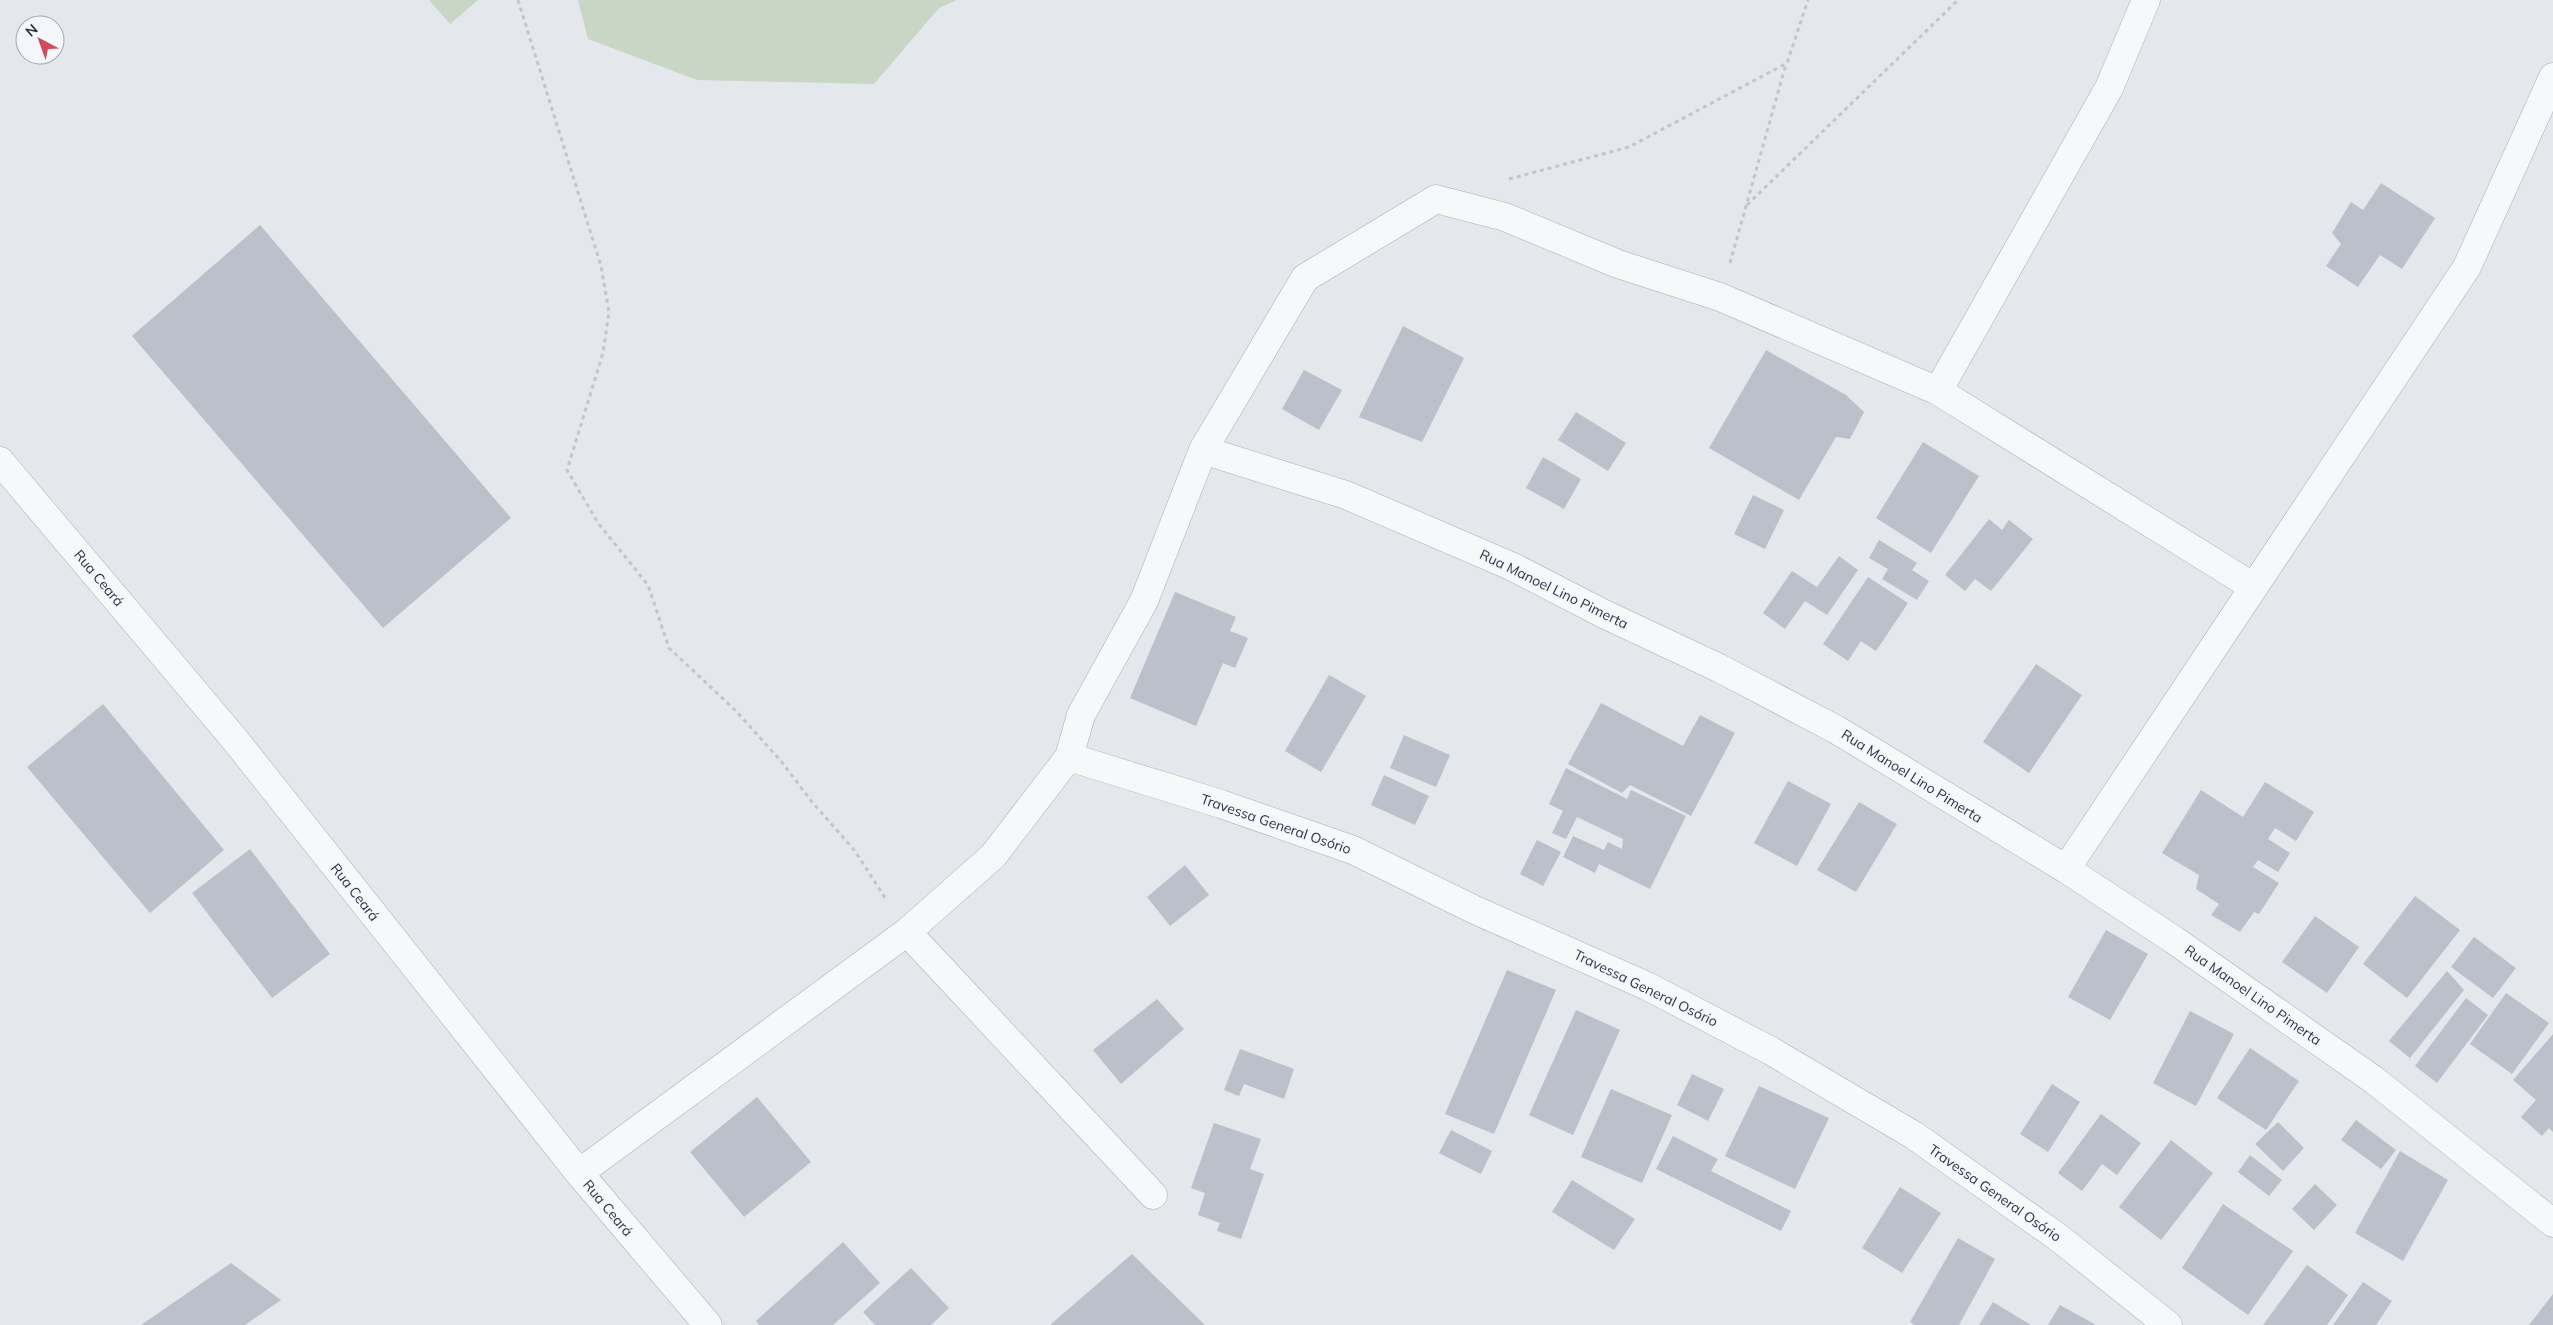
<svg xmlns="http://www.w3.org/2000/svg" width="2553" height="1325" viewBox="0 0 2553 1325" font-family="Mulish,sans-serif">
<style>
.green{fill:#c9d6c5}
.building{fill:#bbc0ca}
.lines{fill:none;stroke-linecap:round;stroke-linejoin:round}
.minor-casing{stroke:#a9aeb7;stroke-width:29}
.path{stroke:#c2c5cb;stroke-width:3;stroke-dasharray:4 4;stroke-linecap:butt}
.minor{stroke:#f7f8fa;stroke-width:28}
.labels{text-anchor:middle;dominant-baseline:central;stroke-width:4;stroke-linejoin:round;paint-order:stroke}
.street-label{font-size:14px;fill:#2b3445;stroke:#f4f6f9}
</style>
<rect width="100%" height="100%" fill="#e4e7ec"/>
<path class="green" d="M429,0H478L450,24Z
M578,0H957L939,8L874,84L697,80L588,39Z"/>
<path class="building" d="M2381,183L2435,218L2402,269L2380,255L2358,287L2326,266L2341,244L2332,233L2351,202L2363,210Z
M260,225L511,518L383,628L132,336Z
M1403,326L1464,358L1422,442L1359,417Z
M1766,350L1846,395L1864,412L1850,439L1836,437L1799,500L1709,448Z
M1304,370L1342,390L1319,430L1282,409Z
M1576,412L1626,443L1608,471L1558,440Z
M1923,442L1979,476L1931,553L1876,518Z
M1543,457L1581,479L1564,509L1526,488Z
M1753,495L1784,510L1765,549L1734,534Z
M1989,519L2002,530L2009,520L2033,539L1991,591L1975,579L1965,591L1945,575Z
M1879,540L1917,563L1912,570L1929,581L1917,600L1882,579L1888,569L1869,558Z
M1839,556L1858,570L1827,615L1805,601L1785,629L1763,613L1792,571L1817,587Z
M1868,577L1908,603L1876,651L1861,641L1848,661L1823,644Z
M1175,592L1236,617L1230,631L1248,638L1235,668L1223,663L1196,726L1130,698Z
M2036,664L2082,695L2029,773L1983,742Z
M1329,675L1366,696L1321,772L1285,751Z
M1601,703L1683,746L1700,715L1735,733L1691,816L1630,785L1622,793L1568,764Z
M103,704L224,850L150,913L27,767Z
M1404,735L1450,755L1436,787L1390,768Z
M1566,768L1627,799L1631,790L1686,816L1650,889L1599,864L1595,873L1563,857L1573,836L1604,850L1608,842L1622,849L1623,839L1577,817L1566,839L1552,833L1563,811L1549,804Z
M1384,775L1429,796L1415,825L1371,805Z
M1788,781L1831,804L1797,866L1754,843Z
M2265,782L2314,812L2296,841L2275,828L2268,839L2290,853L2278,872L2258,860L2253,867L2279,883L2259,914L2254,912L2240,932L2211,915L2219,904L2196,889L2199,875L2162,853L2201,790L2243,817Z
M1859,802L1897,824L1856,892L1817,870Z
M1537,840L1561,852L1543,886L1520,874Z
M250,849L330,954L272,998L192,893Z
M1185,865L1209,895L1170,926L1147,897Z
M2415,896L2460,930L2407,998L2363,964Z
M2315,916L2359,947L2327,993L2282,962Z
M2106,930L2148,954L2110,1020L2068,997Z
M2474,937L2516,968L2493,998L2451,967Z
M1507,970L1556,990L1494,1134L1445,1114Z
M2447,971L2464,990L2410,1058L2389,1041Z
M2506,993L2549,1023L2512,1074L2470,1044Z
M2466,998L2488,1015L2437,1083L2415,1066Z
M1157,999L1184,1029L1121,1084L1093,1050Z
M1576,1010L1620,1030L1573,1135L1529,1115Z
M2190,1011L2234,1034L2196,1106L2153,1083Z
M2553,1034V1132L2549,1128L2542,1136L2521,1117L2536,1100L2513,1080Z
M2250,1048L2299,1081L2266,1130L2217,1098Z
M1240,1049L1294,1069L1284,1099L1244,1084L1239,1096L1224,1090Z
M1692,1074L1724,1089L1708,1121L1677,1105Z
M2052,1084L2080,1102L2048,1152L2020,1134Z
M1759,1086L1829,1118L1795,1189L1725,1156Z
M1611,1089L1672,1115L1642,1183L1581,1157Z
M757,1097L811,1162L744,1217L690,1152Z
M2101,1114L2141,1143L2117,1175L2102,1164L2082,1191L2058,1173Z
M2356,1120L2396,1150L2381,1169L2341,1140Z
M2278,1122L2304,1148L2283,1171L2255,1144Z
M1214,1123L1261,1139L1250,1169L1264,1174L1241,1239L1217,1231L1220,1223L1198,1215L1205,1193L1191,1188Z
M1451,1130L1492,1151L1481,1174L1439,1153Z
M1673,1136L1718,1159L1711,1171L1791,1211L1781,1231L1656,1169Z
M2171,1140L2213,1173L2161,1240L2119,1207Z
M2400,1151L2448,1180L2403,1261L2355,1233Z
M2250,1155L2282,1180L2269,1196L2238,1172Z
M1572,1180L1635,1219L1614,1250L1552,1212Z
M2315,1184L2337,1205L2314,1230L2292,1209Z
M1900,1187L1941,1213L1902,1273L1862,1248Z
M2223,1204L2293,1251L2248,1315L2182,1268Z
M1958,1238L1995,1259L1959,1325H1915L1910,1322Z
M843,1242L880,1283L833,1325H759L756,1321Z
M1132,1254L1205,1325H1050Z
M231,1263L281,1300L245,1325H141Z
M2307,1265L2348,1295L2327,1325H2263Z
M911,1268L949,1308L931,1325H875L863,1312Z
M2363,1282L2392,1301L2376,1325H2333Z
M2553,1294V1325H2529Z
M1993,1302L2031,1325H1979Z
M2060,1305L2096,1325H2048Z"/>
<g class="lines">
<g class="minor-casing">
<path id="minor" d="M1938,391L2109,88L2146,0
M1203,450L1346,495L1513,567L1604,614L1719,668L1837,730L2066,869L2174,940L2374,1080L2553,1223
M0,461L236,741L579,1173L708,1325
M1069,757L1221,804L1353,850L1475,910L1647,986L1771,1051L1915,1136L2059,1238L2168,1325
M2066,869L2467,267L2553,77
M907,932L1153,1195
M579,1173L907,932L993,856L1069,757L1081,715L1144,601L1203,450L1305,278L1436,199L1505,217L1618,264L1720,297L1938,391L2252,586"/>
</g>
<path class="path" d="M518,0L601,266L609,312L603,353L567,470L598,523L648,585L669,648L735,710L781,761L812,802L855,851L887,901
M1509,179L1629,147L1787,63L1808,0
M1747,205L1958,0
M1730,263L1786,64"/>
<use href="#minor" class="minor"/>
</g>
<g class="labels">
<g class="street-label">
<text transform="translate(99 578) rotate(50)">Rua Ceará</text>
<text transform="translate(1554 589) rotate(26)">Rua Manoel Lino Pimerta</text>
<text transform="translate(1912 776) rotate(32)">Rua Manoel Lino Pimerta</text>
<text transform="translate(1276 824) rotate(19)">Travessa General Osório</text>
<text transform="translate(355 892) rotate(52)">Rua Ceará</text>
<text transform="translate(1646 988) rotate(26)">Travessa General Osório</text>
<text transform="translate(2253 995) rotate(35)">Rua Manoel Lino Pimerta</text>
<text transform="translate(1995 1193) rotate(35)">Travessa General Osório</text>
<text transform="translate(608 1208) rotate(50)">Rua Ceará</text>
</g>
</g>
<g transform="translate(40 40) rotate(319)"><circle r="24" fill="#f4f6f9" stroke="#a4a8b1"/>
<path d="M0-4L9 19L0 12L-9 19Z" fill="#d1495b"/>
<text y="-8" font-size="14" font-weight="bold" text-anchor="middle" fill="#2b3445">N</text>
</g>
</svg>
